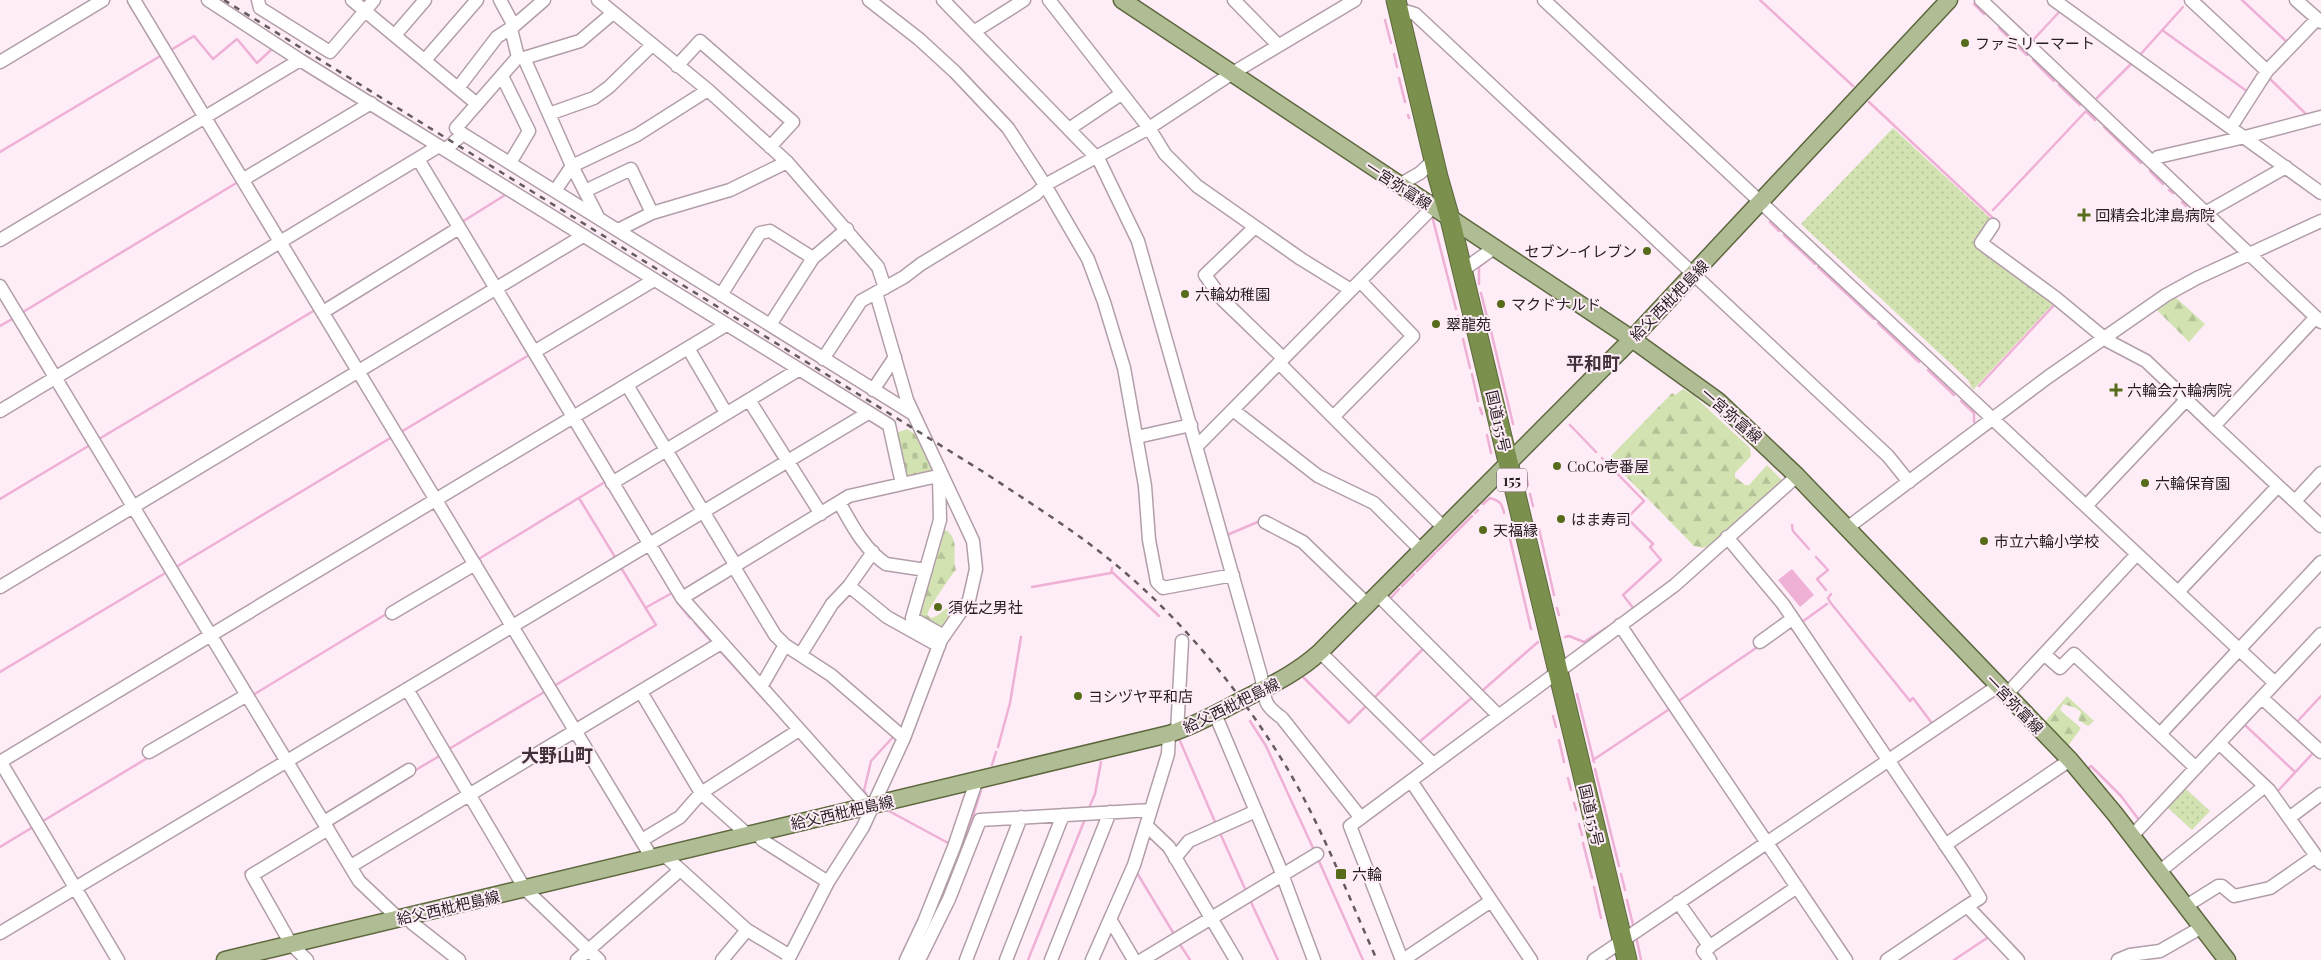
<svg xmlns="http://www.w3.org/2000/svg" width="2321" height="960" viewBox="0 0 2321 960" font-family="'Playfair Display','Noto Sans JP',serif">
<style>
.forest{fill:url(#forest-firs)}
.cemetery{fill:url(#cemetery-stones)}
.park{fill:url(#park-dots)}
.water{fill:#efb0d6}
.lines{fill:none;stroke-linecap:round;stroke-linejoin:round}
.stream{stroke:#efb0d6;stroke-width:2.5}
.minor-casing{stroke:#b29ea9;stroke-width:15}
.major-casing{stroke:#5d683e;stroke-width:19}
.highway-casing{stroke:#5d683e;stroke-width:21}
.minor{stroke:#fff;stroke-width:12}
.major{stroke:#b0bc94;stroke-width:16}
.highway{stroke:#7b904d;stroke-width:19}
.rail{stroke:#645a60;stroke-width:2.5;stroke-dasharray:6 6;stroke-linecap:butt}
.poi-dot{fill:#576c1a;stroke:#feedf7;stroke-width:2}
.labels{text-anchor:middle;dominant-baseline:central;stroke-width:4;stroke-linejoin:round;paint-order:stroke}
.shield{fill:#feedf7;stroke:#655b61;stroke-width:1}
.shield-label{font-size:14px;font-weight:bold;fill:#241d21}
.poi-label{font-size:15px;fill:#241d21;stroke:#feedf7;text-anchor:start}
.street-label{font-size:15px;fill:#241d21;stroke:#feedf7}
.quarter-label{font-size:18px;font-weight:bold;fill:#41313b;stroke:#feedf7}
</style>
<defs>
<pattern id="forest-firs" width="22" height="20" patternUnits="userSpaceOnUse" patternTransform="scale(1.25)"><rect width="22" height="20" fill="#d2e3b1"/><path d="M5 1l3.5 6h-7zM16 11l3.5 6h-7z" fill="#b4c298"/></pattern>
<pattern id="cemetery-stones" width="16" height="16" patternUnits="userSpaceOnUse" patternTransform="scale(1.25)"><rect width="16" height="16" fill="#d2e3b1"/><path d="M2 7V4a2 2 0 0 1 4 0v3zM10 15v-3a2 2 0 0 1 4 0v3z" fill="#b4c298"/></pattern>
<pattern id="park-dots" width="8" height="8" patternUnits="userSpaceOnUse" patternTransform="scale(1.25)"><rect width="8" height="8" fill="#d2e3b1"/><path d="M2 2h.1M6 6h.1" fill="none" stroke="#b4c298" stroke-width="1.8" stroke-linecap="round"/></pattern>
</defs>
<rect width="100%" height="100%" fill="#feedf7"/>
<path class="forest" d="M2174,296L2205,324L2189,342L2157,310Z
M1683,389L1693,395L1750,448L1751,456L1735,473V477L1745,485H1749L1767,465L1783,481L1713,544L1703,548L1694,546L1610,460L1611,456L1672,393L1675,395Z
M946,530C961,541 951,555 956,570C951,575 928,609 927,615L931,618C940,616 945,607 953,605L956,608L941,631L916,617L941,533Z
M2067,696L2094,721L2088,726L2078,720L2081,712L2076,708L2063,704L2060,710L2081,728L2068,746L2044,723Z"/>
<path class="cemetery" d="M907,429L921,438L934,470L932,473L909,478L906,475L896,433Z"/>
<path class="park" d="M1893,128L1992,220L1977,243L2055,302L1973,390L1968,380L1801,224Z
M2185,788L2210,811L2192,830L2167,807Z"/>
<path class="water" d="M1792,569L1814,595L1800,607L1778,580Z"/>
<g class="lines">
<path class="stream" d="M1760,0L1853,86
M2242,0L2288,43
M1974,4L1984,14
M1385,20L1391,43
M1999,28L2027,55
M2162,30L2248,92
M2034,39L2061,10
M171,50L194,36L213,59L237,39L257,63L273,48
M1394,54L1397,67
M2139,56L2183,7
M2033,60L2054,81
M1399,78L1405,102
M2269,78L2307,115
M2059,85L2080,105
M2097,98L2132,63
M1869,102L1995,220
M1408,115L1409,118
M2104,127L2141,163
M0,152L162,55
M2150,171L2163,184
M2169,190L2173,193
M2182,202L2186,206
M1993,210L2086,111L2095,120
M1432,216L1456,309
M462,222L505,195
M1770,222L1779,231
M1784,235L1815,264
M1818,267L1874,319
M1479,284V267L1493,256
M1481,293L1487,317
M23,312L238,182
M1458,316L1460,328
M1878,323L1919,362
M0,326L14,318
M1490,327L1513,424
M1463,339L1470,368
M1928,370L1954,395
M1472,374L1478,401
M1979,386L2056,303
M1961,401L1974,413V422
M1480,408L1482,414
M1570,425L1596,452
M401,432L529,355
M1487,435L1491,453
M99,439L315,310
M1602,458L1644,501L1627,518L1653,544L1650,547L1661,560L1623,595L1634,609
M1526,475L1528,485
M1530,494L1533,506
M579,498L615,557L612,559
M0,499L90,445
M1483,504L1490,498C1500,501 1502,503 1504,513
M1475,513L1478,510
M1792,525L1793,531L1809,549
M1507,526L1531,629
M1539,529L1554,595
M1227,535L1260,521
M1437,551L1472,516
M1816,557L1828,570L1817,579L1826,590
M477,560L605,482
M176,567L392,437
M1417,571L1435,553
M1112,572L1159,616
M1402,586L1414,574
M1032,587L1111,573L1112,568
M1831,594L1828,598L1830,602L1910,701L1913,698L1931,722
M1389,600L1399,589
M678,603L690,618
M645,608L672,593L674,597
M1557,608L1559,615
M1802,622L1827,604
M695,623L710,640
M1565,637L1569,636L1584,642L1614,623
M715,652H721L769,705
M0,672L167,572
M1304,678L1349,723L1367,705
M554,686L656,625L620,566
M1482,691L1538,642
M1577,694L1594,762
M253,695L388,613
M1374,698L1425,647
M1677,702L1759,646
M1553,716L1556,727
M1250,721L1266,746L1314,850
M2296,723L2321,696
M2246,726L2295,772
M1559,740L1564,762
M1180,741L1216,824
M1418,743L1474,696
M998,747L1010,703L1021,637
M449,749L546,691
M1593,760L1671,708
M992,765L996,752
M1595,769L1619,866
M414,771L441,755
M2086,771L2091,766L2121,796L2139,820
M1568,778L1571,790
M2276,793L2314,752
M866,794L864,791L871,761L893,737
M1574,803L1576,810
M1089,808L1095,794L1101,762
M887,810L950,844
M43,821L149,757
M1579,824L1582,835
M1220,833L1246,891
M1583,843L1592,878
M0,847L33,827
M1318,859L1363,960
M1137,873L1174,934
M1621,874L1625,890
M246,875L245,872L250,869
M1594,887L1601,918
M1250,900L1278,960
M1627,900L1633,925
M937,910L968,831L981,790
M1636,936L1641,960
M1179,943L1190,960
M1028,960L1085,819
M1954,960L1990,936"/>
<g class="minor-casing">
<path id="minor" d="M134,0L652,858
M208,0L300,60
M258,0L260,8L330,52L365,11L352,0
M374,0L365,11L477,104L456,128L463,134L445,150
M500,0L514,26
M598,0L708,90L787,162L878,267L885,288
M869,0L919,39L955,72L1008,128L1045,185L1088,259L1104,302L1124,368L1145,486L1149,540L1157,582L1163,588L1233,575
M943,0L1096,157
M1049,0L1149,128L1165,154L1197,186L1301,259L1351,290
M1234,0L1278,45
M1544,0L2041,464
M1981,0L2321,322
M2054,0L2321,193
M2191,0L2267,71
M2296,0L2321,22
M1398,9L1415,14L1888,456L1909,482
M511,29L518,57
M975,31L1024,0
M395,35L425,0
M524,58L572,166L598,217
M425,60L477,0
M0,62L103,0
M677,66L700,41L793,122L770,147
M502,76L529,131L510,163
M458,88L497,37L514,26L544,0
M477,104L518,57L524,58L580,41L613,13
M549,114L594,98L609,87L652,45
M2231,127L2267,71L2317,19
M1069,129L1121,94
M463,134L913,414
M1097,156L1138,241L1261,676C1266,699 1261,703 1282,718L1361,818
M418,159L682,598L863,801L872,806
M2152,162L2158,157L2245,137L2321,117
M244,179L371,103
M1399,185L1420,173L1434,160
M555,191L572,166L637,135L708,90
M585,191L631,169L652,213
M2205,213L2286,167
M1993,225L1981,243L2056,298L2108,341L2146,361L2214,426L2316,317
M1255,227L1205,275L1223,300L1283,358
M618,230L652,213L730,190L787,162
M0,240L300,60L889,425L902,484
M1463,270L1494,248
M0,286L359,881L398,918
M721,295L760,233L770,231L813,258
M323,312L459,228
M770,325L813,258L847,229
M688,348L726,413
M534,352L654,280
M823,359L861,301L904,277L921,264L1036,194L1045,185L1149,128L1231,74L1355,0
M1279,363L1443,527
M627,385L736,566
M873,390L895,357
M749,400L821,514
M1233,410L1318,476L1374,503L1421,550
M0,411L439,146
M1333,417L1413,336L1360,281
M2214,426L2321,526
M1137,437L1191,425
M1197,446L1433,207
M2044,467L2275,683
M939,476L940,520L912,618L944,636
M612,483L798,370
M2295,501L2321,473
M839,502C852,525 864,549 886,564L926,570
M2086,506L2186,400
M1265,522L1303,542L1367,604
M1847,528L2048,377L2166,295L2197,278L2321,221
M1727,537L1783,604L1965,874L1980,898L1967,906L2018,960
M734,567L775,635L785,645L831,675L904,738
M849,586L887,617L939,646
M0,587L583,236
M2178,592L2278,486
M1377,594L1498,715
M682,598L849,496L942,475
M392,613L475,564
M1620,625L1846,960
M1760,642L1792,619
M1320,652L1433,764
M801,654L832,604L849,586L873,552
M2044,654L2060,668L2074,654L2196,768
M761,687L785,645
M407,689L525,889L599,960
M641,692L701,793L748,835
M2006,695L2137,554
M2262,698L2321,752
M1215,714L1279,866L1314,960
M1177,732L1182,641
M2160,734L2321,562
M2219,743L2269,790L2321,863
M149,752L247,695
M0,761L118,960
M0,762L726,325
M1411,781L1531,960
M2289,818L2321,794
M324,822L409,770
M1147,826L1169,847L1236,960
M760,832L762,840L828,882
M2132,836L2321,634
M642,840L680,817L701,793L799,730
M1945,845L2070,760
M664,855L747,930L790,956
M1175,858L1189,841L1256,811
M351,866L721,643
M2159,872L2265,786
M1678,902L1710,947
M2186,906L2218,886H2222L2234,896L2270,888L2316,856
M410,915L412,923L459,960
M1110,919L1134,960
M0,933L868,413
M307,960L291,944L252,875L328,829
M577,960L679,871
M722,960L747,930
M788,960L828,882L863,827L904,738L941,640L969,600L976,569L973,541L907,400L876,293
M906,960L924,922L954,847L977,779
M919,960L949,899L980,820L1151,810
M966,960L1021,817
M1006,960L1063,815
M1051,960L1110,812
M1092,960L1134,865L1168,754L1169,734
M1142,960L1317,854
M1402,960L1350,826L1675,585L1797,476
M1403,960L1491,901
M1594,960L1998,686
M1710,960L1703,951L1797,887
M1887,960L1967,906
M2118,960L2130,955L2160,951L2202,927"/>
</g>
<g class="major-casing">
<path id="major" d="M1122,0L1632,339L1718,401L1797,476L2070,760L2115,814L2227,960
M225,960L1169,734C1193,726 1216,714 1238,702C1267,687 1296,674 1320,652L1632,339L1949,0"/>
</g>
<g class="highway-casing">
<path id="highway" d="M1396,0L1438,177L1450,219L1627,960"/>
</g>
<use href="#minor" class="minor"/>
<use href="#major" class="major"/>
<use href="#highway" class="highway"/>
<path class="rail" d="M224,0L985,473C1024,499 1064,524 1100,552C1175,610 1238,687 1287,768C1323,829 1348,896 1377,960"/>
</g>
<g class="poi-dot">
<circle cx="1965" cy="43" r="5"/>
<path d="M2081.5 207.5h5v5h5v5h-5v5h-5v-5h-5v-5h5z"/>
<circle cx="1647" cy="251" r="5"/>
<circle cx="1185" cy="294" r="5"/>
<circle cx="1501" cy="304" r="5"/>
<circle cx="1436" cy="324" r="5"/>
<path d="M2113.5 382.5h5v5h5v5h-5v5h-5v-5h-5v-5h5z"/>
<circle cx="1557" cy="466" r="5"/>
<circle cx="2145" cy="483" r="5"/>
<circle cx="1561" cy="519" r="5"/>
<circle cx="1483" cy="530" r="5"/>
<circle cx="1984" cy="541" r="5"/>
<circle cx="938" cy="607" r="5"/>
<circle cx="1078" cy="696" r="5"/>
<rect x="1335" y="868" width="12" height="12" rx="2.5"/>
</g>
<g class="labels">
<rect class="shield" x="1497" y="468.5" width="30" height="23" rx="4"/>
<g class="shield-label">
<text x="1512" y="480">155</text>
</g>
<g class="poi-label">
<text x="1975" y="43">ファミリーマート</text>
<text x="2095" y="215">回精会北津島病院</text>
<text x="1637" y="251" text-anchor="end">セブン-イレブン</text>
<text x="1195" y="294">六輪幼稚園</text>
<text x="1511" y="304">マクドナルド</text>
<text x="1446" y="324">翠龍苑</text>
<text x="2127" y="390">六輪会六輪病院</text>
<text x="1567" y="466">CoCo壱番屋</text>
<text x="2155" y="483">六輪保育園</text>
<text x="1571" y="519">はま寿司</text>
<text x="1493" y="530">天福縁</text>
<text x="1994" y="541">市立六輪小学校</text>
<text x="948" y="607">須佐之男社</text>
<text x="1088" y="696">ヨシヅヤ平和店</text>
<text x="1352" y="874">六輪</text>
</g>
<g class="street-label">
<text transform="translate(1399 185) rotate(33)">一宮弥富線</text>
<text transform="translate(1669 300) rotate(-46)">給父西枇杷島線</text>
<text transform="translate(1732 415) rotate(41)">一宮弥富線</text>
<text transform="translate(1499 421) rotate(77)">国道155号</text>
<text transform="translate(2015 704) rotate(46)">一宮弥富線</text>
<text transform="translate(1231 705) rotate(-26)">給父西枇杷島線</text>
<text transform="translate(842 812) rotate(-13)">給父西枇杷島線</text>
<text transform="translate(1592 815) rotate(77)">国道155号</text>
<text transform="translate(448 907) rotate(-13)">給父西枇杷島線</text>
</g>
<g class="quarter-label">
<text x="1593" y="363">平和町</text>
<text x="557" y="755">大野山町</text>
</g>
</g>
</svg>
